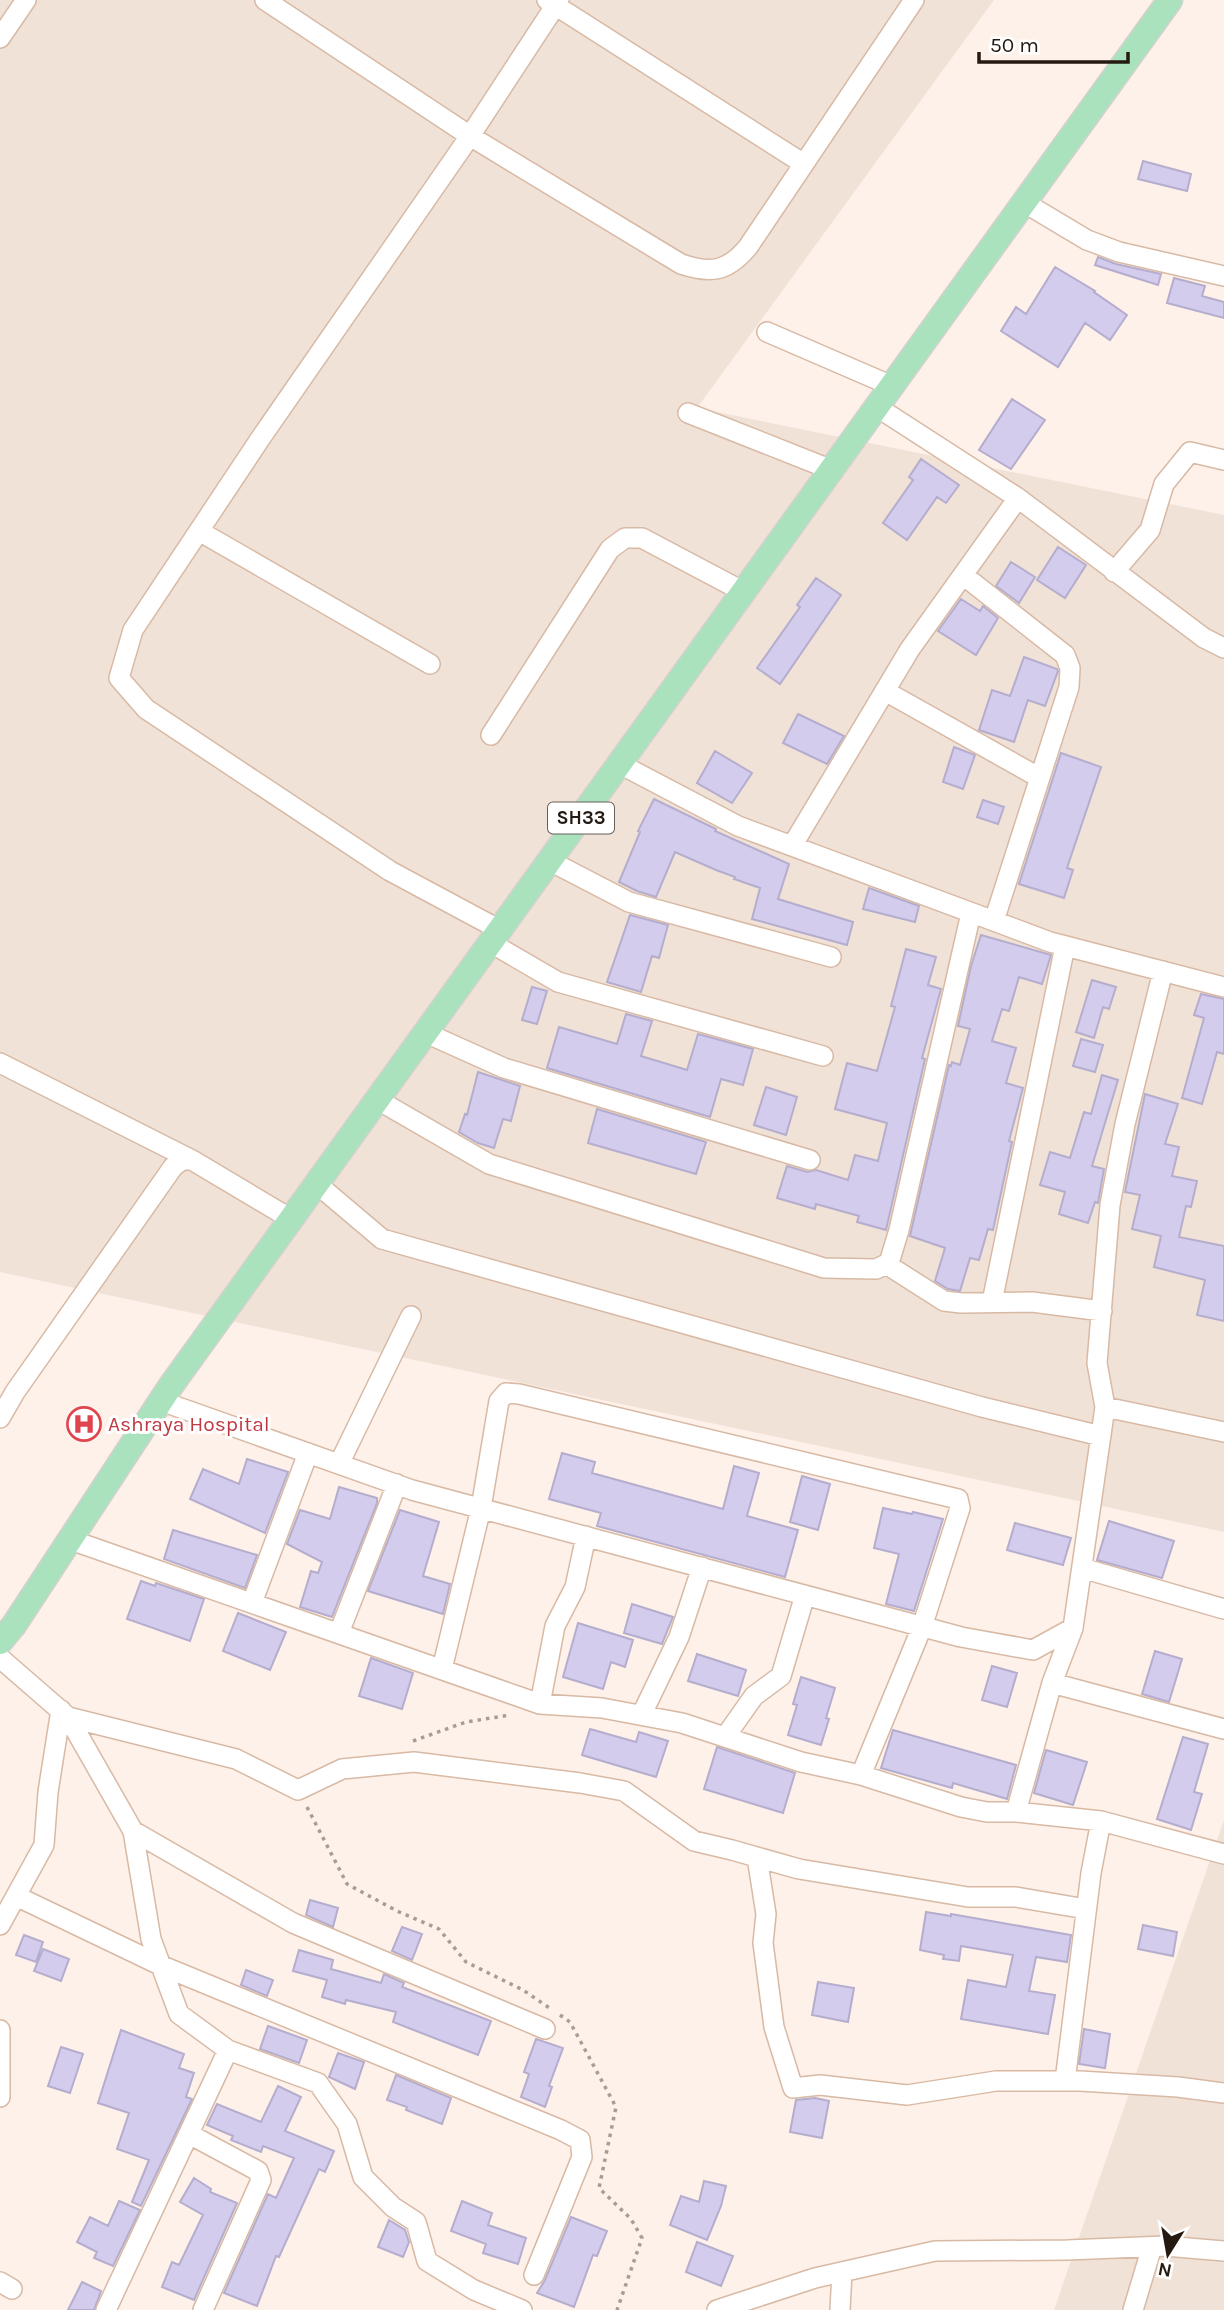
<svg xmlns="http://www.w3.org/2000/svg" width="1224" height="2310" viewBox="0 0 1224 2310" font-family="Karla,sans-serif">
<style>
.built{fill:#f1e2d7}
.building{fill:#d3cced;stroke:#b5adcd;stroke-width:2}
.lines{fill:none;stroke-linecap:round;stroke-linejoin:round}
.minor-casing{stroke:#d8b9a4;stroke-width:22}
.major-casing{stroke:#d3d1d0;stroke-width:27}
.path{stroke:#a89c94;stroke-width:3.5;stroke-dasharray:3.5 5;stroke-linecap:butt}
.minor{stroke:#fff;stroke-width:19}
.major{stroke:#abe2be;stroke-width:24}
.labels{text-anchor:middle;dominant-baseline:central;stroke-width:6;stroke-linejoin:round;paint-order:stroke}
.shield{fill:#fff;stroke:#665f59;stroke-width:2}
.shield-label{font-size:19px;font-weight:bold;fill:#251a12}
.health-label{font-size:21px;fill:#be3a42;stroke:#fff;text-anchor:start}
</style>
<rect width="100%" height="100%" fill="#fef1e9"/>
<path class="built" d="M0,0H994L697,408L1224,515V1532L0,1272Z
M1224,1820V2310H1054L1076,2246Z"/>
<path class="building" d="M1143,161L1191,174L1187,191L1138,179Z
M1098,257L1116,264L1161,274L1158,285L1095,265Z
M1055,267L1095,291L1094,292L1127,315L1110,340L1085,323L1058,367L1001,331L1016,307L1026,314Z
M1174,278L1205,286L1202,296L1224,302V318L1167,303Z
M1012,399L1045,420L1011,469L979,450Z
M921,459L959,485L946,503L937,497L907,540L883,523L913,480L909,477Z
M1058,547L1086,565L1065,598L1037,580Z
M1011,562L1035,577L1019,603L996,586Z
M816,578L841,595L780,684L757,668L800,607L797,605Z
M961,599L980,611L983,606L998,618L976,655L938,631Z
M1024,657L1057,669L1058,671L1045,706L1028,700L1014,742L979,730L992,690L1010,696Z
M798,714L844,736L827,764L783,743Z
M954,747L975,755L963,789L943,782Z
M715,751L752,773L732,803L697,783Z
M1061,753L1101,767L1067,868L1073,870L1064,898L1019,884Z
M654,799L716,829L715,831L789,864L778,899L853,922L847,945L752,919L760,888L734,879L735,877L716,870L675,852L656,897L637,891L619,882L640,832L638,831Z
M983,800L1004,807L998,824L977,817Z
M869,888L919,906L915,922L863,909Z
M630,915L668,925L659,958L652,956L641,992L607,982Z
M981,935L1051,955L1042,984L1019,977L1009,1011L1002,1009L992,1041L1016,1048L1006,1083L1023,1088L1009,1141L1012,1142L993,1230L988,1229L979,1260L970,1258L960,1291L948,1289L935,1281L945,1248L910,1236L949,1065L951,1066L952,1062L960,1065L970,1029L958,1026L971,966Z
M906,949L936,957L928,985L941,989L922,1058L925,1059L886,1230L857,1222L859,1216L816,1204L815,1209L777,1198L787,1166L807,1172L816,1170L848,1180L855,1155L878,1161L887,1123L835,1109L847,1063L877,1071L895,1007L891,1006Z
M1092,980L1116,987L1109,1009L1103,1007L1094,1038L1076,1032Z
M532,987L547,991L537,1024L522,1020Z
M1201,994L1224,999V1054L1217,1052L1202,1104L1182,1098L1204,1018L1194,1015Z
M626,1014L652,1021L641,1056L687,1070L698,1034L753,1049L743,1085L721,1079L710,1117L547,1068L559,1027L617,1044Z
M1081,1039L1103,1045L1095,1072L1073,1066Z
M478,1072L520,1086L511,1121L503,1119L494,1148L478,1143L459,1132L465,1114L467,1115Z
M1102,1075L1118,1080L1092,1166L1104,1169L1098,1203L1095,1202L1088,1223L1059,1214L1065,1192L1040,1185L1050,1152L1070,1158L1084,1112L1091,1114Z
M766,1087L797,1097L786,1135L754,1125Z
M1145,1094L1178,1104L1165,1144L1179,1147L1172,1176L1197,1181L1191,1207L1186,1206L1179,1237L1224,1246V1321L1197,1315L1205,1280L1154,1267L1161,1236L1132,1229L1140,1195L1125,1192Z
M597,1109L706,1142L696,1174L588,1143Z
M562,1453L595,1462L592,1473L723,1509L734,1466L759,1473L747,1516L798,1530L785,1577L597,1526L601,1513L549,1499Z
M247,1459L288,1472L265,1533L190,1499L203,1469L239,1484Z
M802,1476L830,1484L818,1530L790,1522Z
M339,1487L377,1498V1503L332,1617L300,1607L311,1571L318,1573L322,1562L287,1544L300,1510L330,1519Z
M883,1508L912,1514L913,1512L943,1519L914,1611L886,1604L899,1554L874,1548Z
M400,1510L439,1522L423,1576L450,1584L443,1614L368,1591Z
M1109,1521L1174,1541L1162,1578L1097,1560Z
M1015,1523L1071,1538L1063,1565L1007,1550Z
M173,1530L257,1555L245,1588L164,1559Z
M141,1581L155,1586L156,1583L204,1599L190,1641L127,1619Z
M632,1604L673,1617L662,1644L624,1633Z
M238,1613L286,1632L270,1670L223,1651Z
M578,1623L633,1640L625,1667L611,1662L603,1689L563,1677Z
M1155,1651L1182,1659L1169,1702L1142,1694Z
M697,1654L746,1670L738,1696L688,1681Z
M371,1658L413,1673L402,1709L359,1696Z
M992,1666L1017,1673L1007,1707L982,1700Z
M801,1677L835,1688L826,1718L829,1719L821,1745L788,1735L797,1705L793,1704Z
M590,1729L636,1742L639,1732L668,1741L656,1777L582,1755Z
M893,1730L1016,1765L1007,1799L953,1783L952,1788L881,1768Z
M1183,1737L1208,1744L1194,1792L1202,1794L1191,1830L1157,1819Z
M717,1747L795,1773L783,1813L704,1789Z
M1046,1750L1087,1762L1073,1805L1034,1793Z
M310,1900L338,1908L333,1927L306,1915Z
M926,1912L951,1916V1914L1071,1935L1067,1962L1036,1957L1029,1991L1055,1995L1048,2034L961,2019L968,1980L1006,1987L1013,1955L961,1946L959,1961L943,1959L944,1955L920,1950Z
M1143,1925L1177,1932L1173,1956L1138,1949Z
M402,1927L422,1934L412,1960L392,1951Z
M24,1935L43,1942L36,1962L16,1955Z
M43,1949L69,1959L61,1981L34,1971Z
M299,1950L333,1960L331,1969L381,1983L384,1974L404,1983L402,1987L491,2021L478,2055L393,2022L396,2012L346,2000L345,2004L322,1997L327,1980L293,1971Z
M246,1970L273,1980L267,1996L241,1985Z
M818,1982L854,1988L848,2022L812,2015Z
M268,2026L307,2040L299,2063L260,2049Z
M1084,2029L1110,2034L1105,2068L1079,2064Z
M121,2030L184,2054L179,2068L194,2073L186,2097L192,2099L141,2206L132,2202L149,2160L117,2149L129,2113L98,2103Z
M536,2039L563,2048L549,2086L552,2087L545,2107L521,2097L529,2074L524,2072Z
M61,2047L83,2054L70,2093L48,2086Z
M338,2053L364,2062L355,2089L329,2077Z
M396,2075L451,2098L442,2124L406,2110L407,2107L387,2100Z
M278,2086L301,2097L285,2131L334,2151L325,2172L319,2169L279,2257L276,2256L257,2306L224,2293L268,2194L276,2198L294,2158L263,2146L261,2152L231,2140L233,2136L207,2125L217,2104L261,2122Z
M815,2098L829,2101L822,2138L790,2132L796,2100Z
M194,2178L211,2189L210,2192L237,2203L194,2300L162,2287L172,2262L179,2265L203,2215L180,2202Z
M704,2181L726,2186L721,2206L707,2240L670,2225L681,2196L699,2202Z
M119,2201L140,2210L113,2266L94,2258L97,2252L77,2242L90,2217L108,2226Z
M462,2201L492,2213L488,2225L526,2238L518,2264L483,2253L486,2244L451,2231Z
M571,2217L607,2231L597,2256L593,2255L574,2307L537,2293L545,2280Z
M389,2220L405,2230L409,2242L403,2257L378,2247Z
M697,2242L733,2256L721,2286L686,2272Z
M82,2282L101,2291L94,2310H68Z"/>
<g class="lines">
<g class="minor-casing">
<path id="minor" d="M265,0L470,136L681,264C711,274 727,272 748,247L914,0
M547,0L804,164
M0,38L26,0
M1025,203L1087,240L1119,252L1224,276
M767,332L892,386
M877,407L1018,498L1204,638L1224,648
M688,413L832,470
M199,531L430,664
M1114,572L1150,530L1164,484L1190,452L1224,460
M963,575L1065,655L1070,668L1069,687L994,921
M885,691L1040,778
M491,735L610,549L625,538H642L744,592
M620,764L738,826L994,921L1050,942L1224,987
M792,846L910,649L1018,498
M550,861L629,902L831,957
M500,930L390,871L146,709L119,678L133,630L260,439L470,136L559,0
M491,943L558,982L823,1056
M426,1033L504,1068L810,1160
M0,1063L192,1160
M378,1100L489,1164L824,1268L876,1269L889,1263L899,1230L971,913
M317,1184L382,1239L982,1407L1101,1436
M886,1264L944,1301L961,1303L1032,1302L1102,1311
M992,1302L1065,946
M161,1401L412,1490L961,1637L1033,1650L1073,1628L1105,1407L1097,1363L1110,1205L1125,1124L1163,971
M1105,1407L1224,1432
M0,1418L15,1392L173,1167L182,1160H192L291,1219
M339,1464L411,1316
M71,1540L540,1704L602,1708L682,1723L801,1762L861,1775L961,1807L987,1812H1016
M1082,1568L1224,1609
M252,1603L308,1453
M339,1633L397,1484
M0,1658L68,1717L133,1831L151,1939L179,2014L228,2050L318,2083L347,2124L363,2177L393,2207L416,2222L427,2261L474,2290L522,2310
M442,1669L481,1508L499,1401L506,1393L519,1394L958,1499L960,1508L922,1627L861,1775
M1052,1683L1224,1729
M540,1704L555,1626L575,1587L586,1536
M642,1714L679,1637L702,1567
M68,1717L236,1759L298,1790L342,1769L414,1762L580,1783L624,1791L694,1841L732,1850L799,1869L968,1897H1016L1086,1909
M725,1737L754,1696L781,1676L805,1595
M1101,1821L1224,1854
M133,1831L293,1923L545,2029
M757,1857L766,1914L763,1943L774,2027L793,2088L820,2085L907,2095L996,2081H1080L1178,2087L1224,2093
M16,1896L160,1965L561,2130L580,2140L582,2157L534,2275
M0,1925L44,1845L48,1792L61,1710
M0,2030V2097
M1065,2081L1091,1873L1101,1821L1016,1812L1052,1683L1073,1628
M189,2134L258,2171L261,2180L203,2310
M0,2282L12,2289
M106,2310L228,2050
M717,2310L815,2278L935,2251L1067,2250L1165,2246L1224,2251
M840,2310L842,2272
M1133,2310L1152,2247"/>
</g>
<g class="major-casing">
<path id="major" d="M0,1642L14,1625L170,1387L1170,0"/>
</g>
<path class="path" d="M413,1741L466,1722L510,1715
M307,1807L347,1884L397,1911L439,1929L466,1962L523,1990L551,2009
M560,2015L570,2022L616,2107L599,2188L631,2219L642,2238L617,2310"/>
<use href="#minor" class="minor"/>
<use href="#major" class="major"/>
</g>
<defs>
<g id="hospital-ring" transform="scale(1.75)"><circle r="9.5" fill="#fff" stroke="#e0444e" stroke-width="1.5"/><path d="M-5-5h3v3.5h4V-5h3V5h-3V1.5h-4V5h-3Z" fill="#e0444e"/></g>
</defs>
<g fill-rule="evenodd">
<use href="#hospital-ring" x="84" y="1424"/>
</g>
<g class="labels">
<rect class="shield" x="548" y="802.5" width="66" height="31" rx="5"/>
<g class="shield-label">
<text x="581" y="818">SH33</text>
</g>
<g class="health-label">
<text x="108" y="1424">Ashraya Hospital</text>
</g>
</g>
<g transform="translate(1168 2254) rotate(191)" stroke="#ffffff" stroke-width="5" paint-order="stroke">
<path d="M0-5L12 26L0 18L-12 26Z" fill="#251a12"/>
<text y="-10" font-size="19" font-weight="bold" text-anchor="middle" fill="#251a12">N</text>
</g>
<path d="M979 52v10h149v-10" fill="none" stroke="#251a12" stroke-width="3.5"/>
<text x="990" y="52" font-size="21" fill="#251a12" stroke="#ffffff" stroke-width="5" paint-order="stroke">50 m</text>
</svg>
